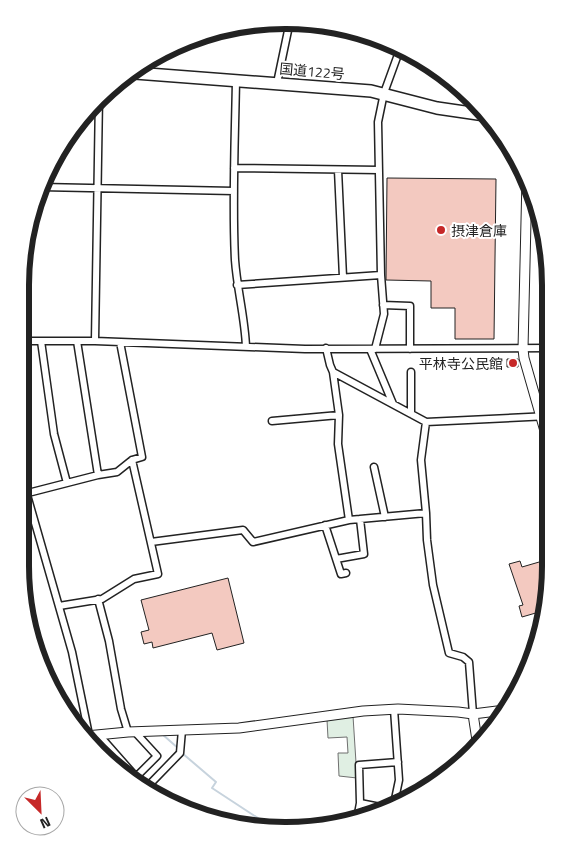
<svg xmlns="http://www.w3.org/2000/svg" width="571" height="851" viewBox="0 0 571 851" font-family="'Titillium Web','Noto Sans JP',sans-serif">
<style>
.green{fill:#e0efe3;stroke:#6f6f6f}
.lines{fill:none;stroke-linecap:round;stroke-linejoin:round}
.stream{stroke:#c7d3dd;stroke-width:2}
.building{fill:#f3c9c0;stroke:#222}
.street-casing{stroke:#222;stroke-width:9}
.secondary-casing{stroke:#222;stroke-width:11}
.highway-casing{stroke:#222;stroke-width:14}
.street{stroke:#fff;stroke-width:6}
.secondary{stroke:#fff;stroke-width:9}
.highway{stroke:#fff;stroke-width:11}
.poi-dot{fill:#c62828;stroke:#fff;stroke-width:2}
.labels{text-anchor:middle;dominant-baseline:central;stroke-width:4;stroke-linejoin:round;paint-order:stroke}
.street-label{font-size:14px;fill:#222;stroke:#fff}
.poi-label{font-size:14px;fill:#222;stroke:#fff;text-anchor:start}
.rim{fill:none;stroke:#222;stroke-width:6}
</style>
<rect width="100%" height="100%" fill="#fff"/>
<path class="green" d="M353,716L357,778L339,776L338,753H348L347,737L328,738L327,720Z"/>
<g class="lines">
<path class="stream" d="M162,734L179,749
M182,753L216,782L212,788L276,830"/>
</g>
<path class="building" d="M387,178L496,179L494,339H455V308H431V281L386,280Z
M507,359H518V367H507Z
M546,560V610L522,617L519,606L523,605L509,564L520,561L522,567Z
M228,578L244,643L217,650L212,633L153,648L152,642L144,644L141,632L149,630L141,600Z"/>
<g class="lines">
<g class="street-casing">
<path id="street" d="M236,80C235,140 232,200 235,260C237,289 245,318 246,347
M277,83L290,21
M234,168L379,170
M338,170L343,277
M41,187L234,191
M237,285L381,275
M383,305L410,306V349
M23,341H95L305,349L550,348
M41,341L54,434L67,483
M77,341L98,475
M95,341L99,97
M326,348L330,365L333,372L339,415L338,444L349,520
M370,349L393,404
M375,349L384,314L381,275L378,122L384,93L400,49
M333,372L426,422L549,416
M411,372V414
M272,421L339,415
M426,422L421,460L426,513L427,540L433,585L449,653L463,657L469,662L473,714
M374,467L385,517
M21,474L72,652L90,740
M28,493L98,475L117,472L132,460L142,457L120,342
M325,525L341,574L346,573
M151,542L243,530L253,542L349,520L426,513
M336,559L364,554L360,519
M98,599L109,641L121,709L128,732
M59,606L102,599L134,579L158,574L132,460
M394,709L399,780L394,804
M99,735L136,777L157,756L135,732
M148,786L180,753L182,730
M385,808L360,803L359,765L398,762
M189,812L192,808
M357,819L360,803"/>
</g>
<g class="secondary-casing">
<path id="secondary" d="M527,178L523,349L524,358L549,445
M473,714L478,747
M86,736L128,732L239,728L363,711L398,709L458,712L473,714L505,710"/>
</g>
<g class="highway-casing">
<path id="highway" d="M135,73L371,91L437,108L485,115"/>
</g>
<use href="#street" class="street"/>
<use href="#secondary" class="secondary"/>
<use href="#highway" class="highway"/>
</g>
<g class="poi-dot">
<circle cx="441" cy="230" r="5"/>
<circle cx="513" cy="363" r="5"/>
</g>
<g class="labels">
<g class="street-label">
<text transform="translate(312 71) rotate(5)">国道122号</text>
</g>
<g class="poi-label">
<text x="451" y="230">摂津倉庫</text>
<text x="503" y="363" text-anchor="end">平林寺公民館</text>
</g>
</g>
<path d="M0 0H571V851H0ZM285 29H286A256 256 0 0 1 542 285V566A256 256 0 0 1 286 822H285A256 256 0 0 1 29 566V285A256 256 0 0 1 285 29Z" fill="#fff" fill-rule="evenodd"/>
<path class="rim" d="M285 29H286A256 256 0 0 1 542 285V566A256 256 0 0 1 286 822H285A256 256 0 0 1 29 566V285A256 256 0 0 1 285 29Z"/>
<g transform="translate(40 811) rotate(156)"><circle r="24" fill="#ffffff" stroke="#a7a7a7"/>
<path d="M0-4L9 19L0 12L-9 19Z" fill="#c62828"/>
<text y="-8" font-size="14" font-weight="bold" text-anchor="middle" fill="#222222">N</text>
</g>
</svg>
